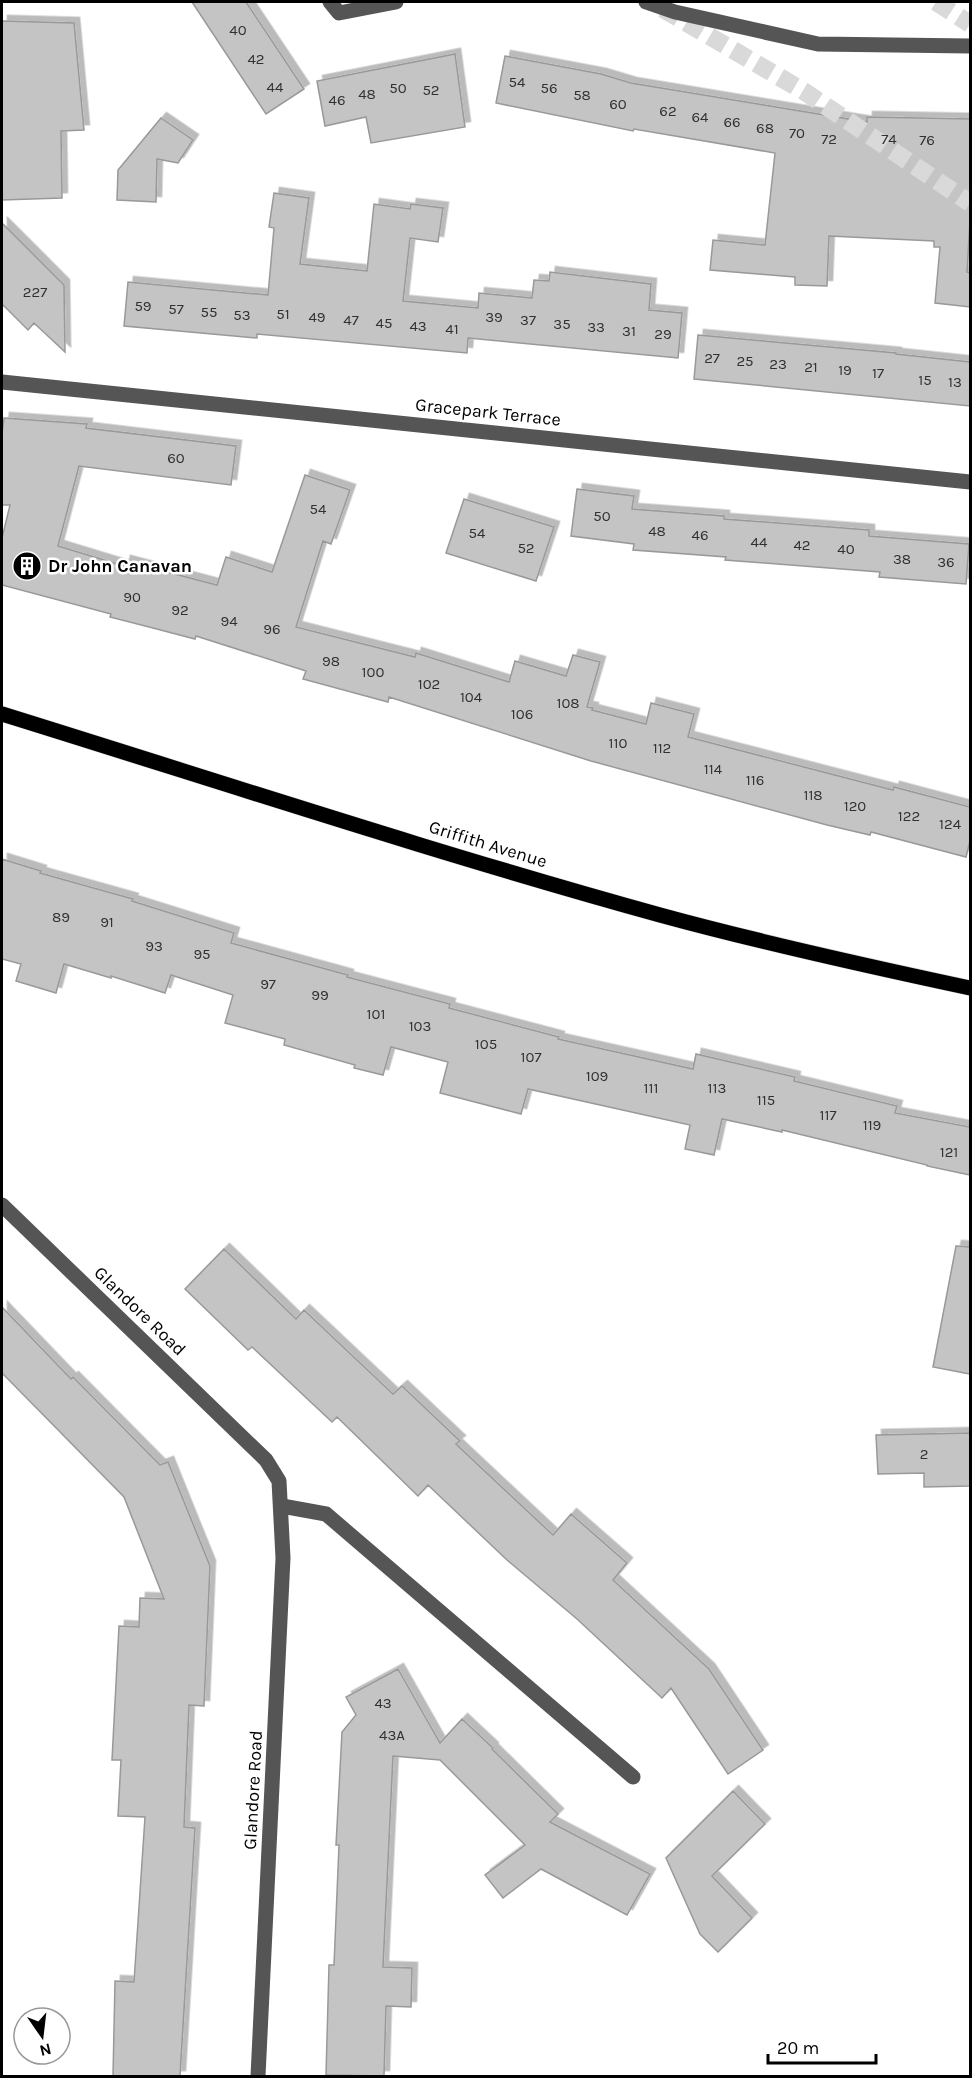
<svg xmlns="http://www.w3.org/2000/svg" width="972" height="2078" viewBox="0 0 972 2078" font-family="Karla,sans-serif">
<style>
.building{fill:#c4c4c4;stroke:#999;stroke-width:1.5;filter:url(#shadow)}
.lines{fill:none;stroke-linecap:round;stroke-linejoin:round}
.highway-tunnel{stroke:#d9d9d9;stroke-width:18;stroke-dasharray:18 9;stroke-linecap:butt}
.major-casing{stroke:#dbdbdb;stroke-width:16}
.minor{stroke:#555;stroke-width:15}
.major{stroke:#000;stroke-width:15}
.labels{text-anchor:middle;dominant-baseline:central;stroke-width:5;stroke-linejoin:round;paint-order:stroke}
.number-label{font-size:15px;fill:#313131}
.street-label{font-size:18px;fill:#000;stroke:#fff}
.poi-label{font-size:18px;font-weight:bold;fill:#000;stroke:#fff;text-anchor:start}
</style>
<defs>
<filter id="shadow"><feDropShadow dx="5.5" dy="-5.5" stdDeviation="0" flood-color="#0004"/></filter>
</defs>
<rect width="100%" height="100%" fill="#fff"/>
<path class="building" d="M192,2H246L304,89L266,114Z
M2,21L74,23L84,130L61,131L62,198L2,200Z
M455,54L465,127L371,143L366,117L325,126L317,81Z
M505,56L601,74L631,83L867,122V117L970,119V221L967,272L970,273V307L935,303L940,247H934V241L829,236L827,286L795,285V277L710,270L713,240L765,245L775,153L634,129L633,131L496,103Z
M161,118L193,140L178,163L157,159L156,202L117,200L118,170Z
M274,193L309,198L300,264L367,271L374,204L410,209L411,204L443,208L438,242L410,238L403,301L478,308L479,293L532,298L534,280L549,281L550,272L651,284L649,310L682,313L678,358L468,338L467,353L257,334V338L124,326L128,282L268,295L274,228L269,227Z
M2,223L64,285L65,352L34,323L28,330L2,304Z
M698,335L896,353V354L970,362V406L694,379Z
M4,418L87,424L86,428L236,446L231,485L79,466L58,546L124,566L125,561L217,585L226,557L272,572L305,475L350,490L331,544L323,541L296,627L415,657L416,653L509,682L515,661L566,676L573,655L600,662L587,707L593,708L592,710L646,724L651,703L694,714L688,737L893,790L894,787L970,807V841L966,857L871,832L870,835L827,825L591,761L389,697L388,702L303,679L306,671L196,636L195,639L153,628L110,617L111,614L2,585V538L10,505H2V434Z
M577,489L634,496L632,509L724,516V519L869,530V536L969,544L966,584L879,577L880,572L725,560L726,557L633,550L634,544L571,536Z
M464,499L554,527L536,581L446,553Z
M2,859L41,871L40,873L133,899L132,901L234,933L231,943L348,975L347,977L450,1004L449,1008L559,1037L558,1039L693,1069L696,1054L795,1077L794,1081L897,1106L895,1113L970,1127V1175L927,1166V1165L782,1130V1132L722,1119L714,1155L685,1149L690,1125L528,1089L521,1114L440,1093L448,1062L391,1047L383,1075L354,1068L355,1065L284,1045L285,1039L225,1023L233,995L171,975L165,993L111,976V978L64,964L56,993L16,981L21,964L2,959Z
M956,1246L970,1247V1374L933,1367Z
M224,1249L296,1319L304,1310L393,1394L402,1386L460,1441L456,1444L553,1535L571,1514L627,1563L613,1580L709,1669L763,1750L728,1774L671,1688L662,1698L577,1619L507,1560L428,1485L418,1496L337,1417L332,1422L252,1347L248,1350L185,1289Z
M2,1307L71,1379L73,1377L160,1465L168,1462L210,1566L204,1706L189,1705L184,1827L195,1828L180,2076H113L115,1981L134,1982L145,1817L118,1816L121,1760H112L119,1626L139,1627L140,1598L164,1599L124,1497L2,1373Z
M970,1433V1486L924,1487V1473L878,1474L876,1435Z
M398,1669L440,1743L462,1719L493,1748L492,1749L558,1814L550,1822L650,1874L627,1915L541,1869L503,1898L485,1875L525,1845L440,1760L393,1756L383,1967L412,1968L411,2007L386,2006L384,2076L326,2075L329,1965H334L339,1845H336L342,1732L356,1715L346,1697Z
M733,1791L765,1824L712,1876L752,1918L718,1952L700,1934L666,1858Z"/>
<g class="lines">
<path class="highway-tunnel" d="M936,2L970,24
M663,9L805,92L970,203"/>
<g class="major-casing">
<path id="major" d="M2,714C221,782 439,854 660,915C762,943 867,966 970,988"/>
</g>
<path class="minor" d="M330,2L339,13L396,2
M646,2L675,12L818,44L970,46
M2,382L970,482
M2,1205L266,1460L279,1481L283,1558L258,2076
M282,1506L326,1514L633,1777"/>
<use href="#major" class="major"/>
</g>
<defs>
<g id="building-disc" transform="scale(1.5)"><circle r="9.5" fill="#000" stroke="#fff"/><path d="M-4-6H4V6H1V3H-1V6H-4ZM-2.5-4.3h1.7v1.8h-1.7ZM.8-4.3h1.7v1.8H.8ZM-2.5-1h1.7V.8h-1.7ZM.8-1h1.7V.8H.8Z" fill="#fff"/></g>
</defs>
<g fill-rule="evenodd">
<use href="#building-disc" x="27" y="566"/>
</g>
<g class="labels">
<g class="number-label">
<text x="238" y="30">40</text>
<text x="256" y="59">42</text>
<text x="517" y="82">54</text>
<text x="275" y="87">44</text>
<text x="398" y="88">50</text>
<text x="549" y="88">56</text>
<text x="431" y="90">52</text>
<text x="367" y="94">48</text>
<text x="582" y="95">58</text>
<text x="337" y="100">46</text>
<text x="618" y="104">60</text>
<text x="668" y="111">62</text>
<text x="700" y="117">64</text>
<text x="732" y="122">66</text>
<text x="765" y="128">68</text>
<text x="797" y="133">70</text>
<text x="829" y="139">72</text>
<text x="889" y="139">74</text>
<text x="927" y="140">76</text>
<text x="35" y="292">227</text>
<text x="143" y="306">59</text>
<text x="176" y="309">57</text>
<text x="209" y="312">55</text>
<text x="283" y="314">51</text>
<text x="242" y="315">53</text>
<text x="317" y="317">49</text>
<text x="494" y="317">39</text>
<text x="351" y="320">47</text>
<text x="528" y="320">37</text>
<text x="384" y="323">45</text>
<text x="562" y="324">35</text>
<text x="418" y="326">43</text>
<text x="596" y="327">33</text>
<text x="452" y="329">41</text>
<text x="629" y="331">31</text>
<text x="663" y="334">29</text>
<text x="712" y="358">27</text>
<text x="745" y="361">25</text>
<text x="778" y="364">23</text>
<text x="811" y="367">21</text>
<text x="845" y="370">19</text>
<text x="878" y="373">17</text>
<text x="925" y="380">15</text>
<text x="955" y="382">13</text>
<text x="176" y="458">60</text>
<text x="318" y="509">54</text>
<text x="602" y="516">50</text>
<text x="657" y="531">48</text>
<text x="477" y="533">54</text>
<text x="700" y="535">46</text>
<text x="759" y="542">44</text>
<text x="802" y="545">42</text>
<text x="526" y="548">52</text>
<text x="846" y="549">40</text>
<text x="902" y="559">38</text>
<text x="946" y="562">36</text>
<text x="132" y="597">90</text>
<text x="180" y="610">92</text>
<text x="229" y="621">94</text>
<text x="272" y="629">96</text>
<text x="331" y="661">98</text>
<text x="373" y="672">100</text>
<text x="429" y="684">102</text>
<text x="471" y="697">104</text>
<text x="568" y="703">108</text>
<text x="522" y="714">106</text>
<text x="618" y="743">110</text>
<text x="662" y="748">112</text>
<text x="713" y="769">114</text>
<text x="755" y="780">116</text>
<text x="813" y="795">118</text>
<text x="855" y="806">120</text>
<text x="909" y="816">122</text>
<text x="950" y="824">124</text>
<text x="61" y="917">89</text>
<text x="107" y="922">91</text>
<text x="154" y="946">93</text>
<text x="202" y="954">95</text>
<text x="268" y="984">97</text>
<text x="320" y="995">99</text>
<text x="376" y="1014">101</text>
<text x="420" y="1026">103</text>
<text x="486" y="1044">105</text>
<text x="531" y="1057">107</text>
<text x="597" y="1076">109</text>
<text x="651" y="1088">111</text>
<text x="717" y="1088">113</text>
<text x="766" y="1100">115</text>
<text x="828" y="1115">117</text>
<text x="872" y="1125">119</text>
<text x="949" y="1152">121</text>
<text x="924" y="1454">2</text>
<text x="383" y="1703">43</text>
<text x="392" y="1735">43A</text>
</g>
<g class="street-label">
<text transform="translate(488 412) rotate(6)">Gracepark Terrace</text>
<text transform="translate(488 844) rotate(17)">Griffith Avenue</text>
<text transform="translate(140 1311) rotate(44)">Glandore Road</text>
<text transform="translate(253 1790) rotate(-87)">Glandore Road</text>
</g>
<g class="poi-label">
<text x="48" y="566">Dr John Canavan</text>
</g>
</g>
<rect width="972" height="2078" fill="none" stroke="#000000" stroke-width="6"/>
<g transform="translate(42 2036) rotate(166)"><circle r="28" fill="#ffffff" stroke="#999999" stroke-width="1.5"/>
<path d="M0-4.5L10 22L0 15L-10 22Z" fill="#000000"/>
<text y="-9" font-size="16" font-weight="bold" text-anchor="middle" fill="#000000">N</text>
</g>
<path d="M768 2054v9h108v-9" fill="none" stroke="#000000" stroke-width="3"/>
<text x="777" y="2054" font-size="18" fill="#000000" stroke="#ffffff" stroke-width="4.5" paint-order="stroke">20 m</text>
</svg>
